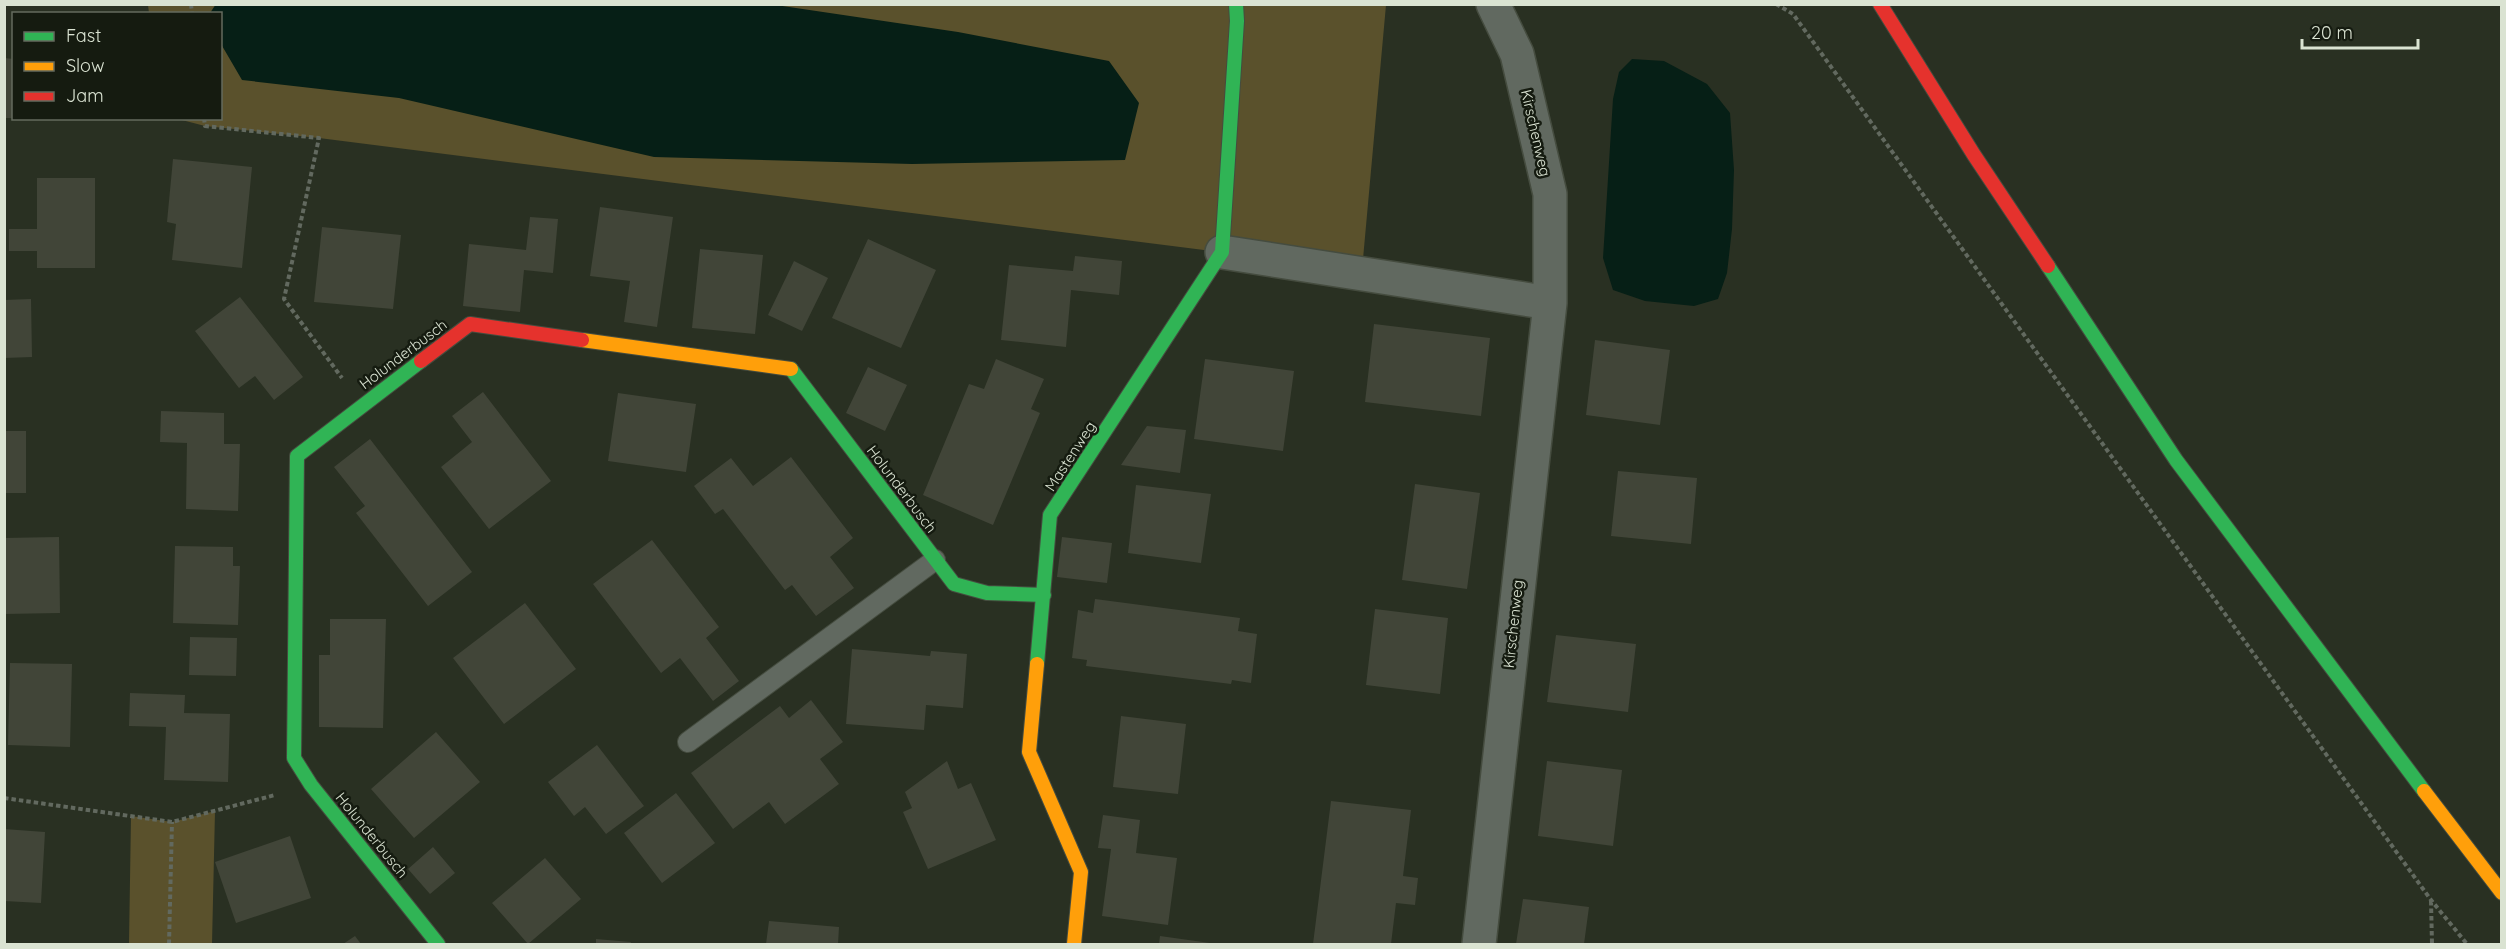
<svg xmlns="http://www.w3.org/2000/svg" width="2506" height="949" viewBox="0 0 2506 949" font-family="Quicksand,sans-serif">
<style>
.green{fill:#5a512c}
.water{fill:#061f16}
.building{fill:#414538}
.lines{fill:none;stroke-linecap:round;stroke-linejoin:round}
.lane-casing{stroke:#454c3f;stroke-width:22}
.street-casing{stroke:#454c3f;stroke-width:36}
.fast-casing{stroke:#454c3f;stroke-width:16}
.slow-casing{stroke:#454c3f;stroke-width:16}
.jam-casing{stroke:#454c3f;stroke-width:16}
.path{stroke:#62695f;stroke-width:4;stroke-dasharray:4.5 3;stroke-linecap:butt}
.lane{stroke:#616960;stroke-width:20}
.street{stroke:#616960;stroke-width:33}
.fast{stroke:#30b455;stroke-width:14}
.slow{stroke:#ff9f0a;stroke-width:14}
.jam{stroke:#e5322d;stroke-width:14}
.labels{text-anchor:middle;dominant-baseline:central;stroke-width:5;stroke-linejoin:round;paint-order:stroke}
.street-label{font-size:15px;fill:#dae3d2;stroke:#151b10}
</style>
<rect width="100%" height="100%" fill="#293022"/>
<path class="green" d="M148,5H1386L1362,270L319,138L205,126L178,119L220,118V14L149,13Z
M215,811L212,944H129L131,816L172,822Z"/>
<path class="water" d="M216,4H769L958,32L1109,61L1139,103L1125,160L912,164L654,157L399,98L242,80L221,44L220,14L210,13Z
M1632,59L1664,61L1707,84L1730,113L1734,170L1732,229L1727,273L1718,299L1694,306L1645,301L1613,290L1603,258L1613,99L1619,72Z"/>
<path class="building" d="M4,58L14,59V118H4Z
M173,159L252,167L242,268L172,260L176,224L167,222Z
M37,178H95V268H37V251H9V229H37Z
M600,207L673,217L657,327L624,322L630,281L590,276Z
M530,217L558,219L553,273L524,270L520,312L463,306L469,244L526,250Z
M322,227L401,235L393,309L314,302Z
M868,239L936,270L901,348L832,318Z
M700,249L763,255L755,334L692,328Z
M1075,256L1122,261L1119,295L1071,290L1066,347L1001,340L1009,265L1073,271Z
M794,261L828,278L802,331L768,315Z
M240,297L303,377L274,400L255,376L239,388L195,331Z
M31,299L32,357L4,358V300Z
M1374,324L1490,338L1481,416L1365,402Z
M1595,340L1670,350L1660,425L1586,415Z
M996,359L1044,379L1031,409L1040,413L993,525L923,495L969,384L984,389Z
M1205,359L1294,371L1283,451L1194,439Z
M868,367L907,385L885,431L846,413Z
M483,392L551,481L489,529L441,467L472,442L452,416Z
M618,393L696,404L686,472L608,461Z
M161,411L224,413V444H240L238,511L186,509L187,443L160,442Z
M1147,426L1186,430L1180,473L1121,465Z
M4,431H26V493H4Z
M370,439L472,572L428,606L356,513L365,506L334,467Z
M791,457L853,538L830,557L854,588L816,616L792,585L785,590L723,509L715,514L694,486L731,458L753,486Z
M1618,471L1697,478L1691,544L1611,536Z
M1415,484L1480,493L1467,589L1402,580Z
M1136,485L1211,494L1201,563L1128,553Z
M59,537L60,613L4,614V538Z
M1062,537L1112,543L1107,583L1057,577Z
M652,540L719,627L706,638L739,681L713,701L680,658L661,673L593,584Z
M175,546L233,547V566H240L238,625L173,623Z
M1095,599L1240,618L1238,631L1257,634L1251,683L1232,680L1231,684L1086,666L1087,660L1072,658L1078,610L1093,613Z
M525,603L576,669L504,724L453,658Z
M1375,609L1448,618L1440,694L1366,685Z
M330,619H386L383,728L319,727V655H330Z
M1556,635L1636,644L1628,712L1547,702Z
M190,637L237,638L236,676L189,675Z
M852,649L930,656L931,651L967,654L963,708L926,705L924,730L846,724Z
M10,663L72,664L70,747L8,745Z
M130,693L185,695L184,713L230,714L228,782L164,780L166,727L129,726Z
M811,700L843,742L820,759L839,784L785,824L769,802L733,829L691,773L780,706L789,718Z
M1121,716L1186,724L1178,794L1113,787Z
M436,732L480,782L414,838L371,789Z
M597,745L644,806L606,834L585,807L574,816L548,782Z
M947,761L958,789L971,783L996,840L928,869L903,812L912,808L905,792Z
M1547,761L1622,770L1613,846L1538,836Z
M676,793L715,843L662,883L624,833Z
M1331,801L1411,810L1403,876L1418,878L1415,905L1396,903L1391,944H1313Z
M1103,815L1140,820L1136,853L1177,858L1168,925L1102,916L1111,849L1098,848Z
M4,829L45,832L41,903L4,901Z
M290,836L311,898L236,923L215,862Z
M433,847L455,873L430,894L408,869Z
M545,858L581,899L528,944L492,903Z
M1523,899L1589,907L1584,944H1516Z
M769,921L839,927L838,944H766Z
M355,936L361,944H343Z
M1160,936L1210,943V944H1159Z
M596,939L631,942L630,944H596Z"/>
<g class="lines">
<g class="lane-casing">
<path id="lane" d="M688,742L935,560"/>
</g>
<g class="street-casing">
<path id="street" d="M1493,4L1517,54L1550,194V303
M1222,252L1550,303L1479,944"/>
</g>
<g class="fast-casing">
<path id="fast" d="M2048,266L2176,460L2424,791
M421,361L297,456L294,758L311,785L438,944
M791,369L954,584L987,593L1044,595
M1037,664L1050,515L1222,252L1237,21L1236,4"/>
</g>
<g class="slow-casing">
<path id="slow" d="M582,340L791,369
M1037,664L1029,752L1081,872L1074,944
M2424,791L2502,893"/>
</g>
<g class="jam-casing">
<path id="jam" d="M1880,4L1974,155L2048,266
M421,361L470,324L582,340"/>
</g>
<path class="path" d="M191,4L192,14
M1776,4L1793,14L2431,900L2467,944
M204,118L205,126L319,138L284,299L342,378
M4,798L172,822L275,795
M2431,901L2432,944
M169,944L172,822"/>
<use href="#lane" class="lane"/>
<use href="#street" class="street"/>
<use href="#fast" class="fast"/>
<use href="#slow" class="slow"/>
<use href="#jam" class="jam"/>
</g>
<g class="labels">
<g class="street-label">
<text transform="translate(1536 133) rotate(77)">Kirschenweg</text>
<text transform="translate(403 354) rotate(-37)">Holunderbusch</text>
<text transform="translate(1070 456) rotate(-57)">Mastenweg</text>
<text transform="translate(902 489) rotate(53)">Holunderbusch</text>
<text transform="translate(1513 624) rotate(-84)">Kirschenweg</text>
<text transform="translate(372 835) rotate(51)">Holunderbusch</text>
</g>
</g>
<rect width="2506" height="949" fill="none" stroke="#dae3d2" stroke-width="12"/>
<rect x="12" y="12" width="210" height="108" fill="#151b10" stroke="#646b5e" stroke-width="1.5"/>
<rect x="24" y="32" width="30" height="9" fill="#30b455" stroke="#646b5e" stroke-width="1.5"/>
<text x="66" y="42" font-size="18" fill="#dae3d2">Fast</text>
<rect x="24" y="62" width="30" height="9" fill="#ff9f0a" stroke="#646b5e" stroke-width="1.5"/>
<text x="66" y="72" font-size="18" fill="#dae3d2">Slow</text>
<rect x="24" y="92" width="30" height="9" fill="#e5322d" stroke="#646b5e" stroke-width="1.5"/>
<text x="66" y="102" font-size="18" fill="#dae3d2">Jam</text>
<path d="M2302 39v9h116v-9" fill="none" stroke="#dae3d2" stroke-width="3"/>
<text x="2311" y="39" font-size="18" fill="#dae3d2" stroke="#151b10" stroke-width="4.5" paint-order="stroke">20 m</text>
</svg>
